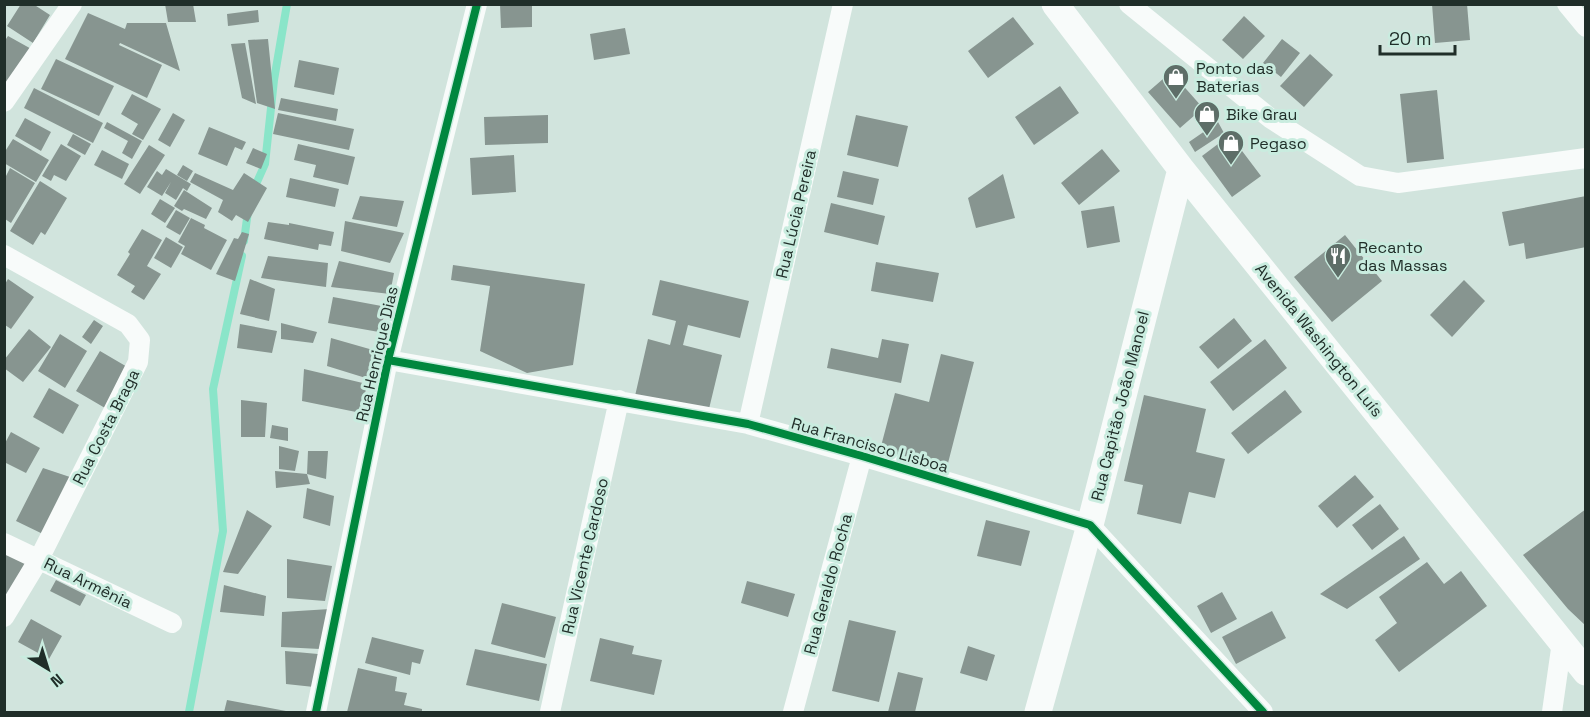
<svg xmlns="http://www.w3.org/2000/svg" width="1590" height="717" viewBox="0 0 1590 717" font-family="'Space Grotesk',sans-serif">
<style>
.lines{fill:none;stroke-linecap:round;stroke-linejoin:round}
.stream{stroke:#8ae5c9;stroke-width:8}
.building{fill:#879590}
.street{stroke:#f8fbfa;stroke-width:20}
.secondary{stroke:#f8fbfa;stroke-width:27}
.cycleway-casing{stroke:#c9ecdf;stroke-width:11}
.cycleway{stroke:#00873e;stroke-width:8}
.labels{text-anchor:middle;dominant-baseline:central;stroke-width:6;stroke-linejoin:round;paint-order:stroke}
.poi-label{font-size:16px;fill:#202e29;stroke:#c9ecdf;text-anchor:start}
.street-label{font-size:16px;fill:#202e29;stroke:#c9ecdf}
</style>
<rect width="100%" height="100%" fill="#d1e4dd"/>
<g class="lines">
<path class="stream" d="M253,191L265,164L274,80L287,4
M244,241L248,211
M189,712L223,531L213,389L242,256"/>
</g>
<path class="building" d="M21,4H33L50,15L33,43L7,26Z
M165,4H193L196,22H168Z
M500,4H532V27L501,28Z
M1432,4H1467L1470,40L1435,43Z
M258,10L259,22L228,26L227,14Z
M88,13L125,29L127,23H166L180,71L120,43L119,45L162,65L147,98L65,59Z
M1244,16L1265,36L1243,59L1222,40Z
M1013,17L1034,44L988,78L968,51Z
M625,28L630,54L594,60L590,34Z
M8,36L35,51L4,86V42Z
M268,39L275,109L257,103L248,40Z
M1282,39L1300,53L1281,77L1263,63Z
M245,43L256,104L242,98L231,44Z
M1310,54L1333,75L1304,107L1280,86Z
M56,59L114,86L99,116L41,89Z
M299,60L339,68L334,95L294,87Z
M1171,72L1203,108L1180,128L1148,92Z
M1060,86L1079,113L1034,145L1015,117Z
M34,88L103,123L93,143L24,108Z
M1437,90L1444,159L1407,163L1400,94Z
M132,94L161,109L143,140L132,134L138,124L121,114Z
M281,98L338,109L336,121L278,110Z
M173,113L185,120L170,147L158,140Z
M278,113L354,129L349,150L273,134Z
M548,115V143L485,145L484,117Z
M856,115L908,126L898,167L847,155Z
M25,118L51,132L41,151L15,136Z
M107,122L142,141L132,159L122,153L128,141L104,128Z
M1218,122L1224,133L1195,152L1189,142Z
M209,127L246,142L242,150L235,147L227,166L198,154Z
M73,134L91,144L85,155L67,145Z
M1230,135L1261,176L1232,197L1202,156Z
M13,139L49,160L36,182L4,163V153Z
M61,144L81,156L66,181L54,175L51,181L42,176Z
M298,144L355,157L348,185L313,177L316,165L294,160Z
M149,145L165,155L140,194L124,184Z
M253,148L267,154L261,169L246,163Z
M1102,149L1120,171L1079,205L1061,183Z
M102,150L129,164L122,179L94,165Z
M514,155L516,192L472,195L470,158Z
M183,165L193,171L187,181L177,175Z
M10,168L35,183L11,223L5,219V178Z
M166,169L191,184L187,191L183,188L176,200L165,193L171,182L162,196L147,187L157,171L162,175Z
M843,171L879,179L873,205L837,197Z
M195,173L233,190L244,173L267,188L248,222L236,215L232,221L218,212L223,200L190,182Z
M1003,174L1015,218L976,228L968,198Z
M290,178L339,189L335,207L286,197Z
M40,181L67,198L45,235L41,232L33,245L10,231Z
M184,190L212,208L206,219L184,209L182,211L174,206Z
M360,196L404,201L397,227L352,219Z
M1586,196V247L1526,259L1524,243L1509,246L1502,212Z
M160,199L175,208L165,223L151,214Z
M831,203L885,216L878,245L824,232Z
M1114,206L1120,242L1087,248L1081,211Z
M176,210L190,218L180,235L166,227Z
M191,218L205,225L204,228L227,240L211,270L181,254L185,246L178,242Z
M345,221L404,233L390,263L341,251Z
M268,222L289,225V223L334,232L331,246L319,244L318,250L264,239Z
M142,229L162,240L147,266L161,274L144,300L131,292L135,286L117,275L130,254L128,252Z
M242,232L249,234L235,281L216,274L234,238L238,239Z
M1345,235L1382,281L1332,322L1294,277Z
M166,237L183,247L171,268L154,258Z
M268,256L328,263L326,287L261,278Z
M339,261L394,273L390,294L331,287Z
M876,262L939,273L933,302L871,291Z
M453,265L585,284L573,365L527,373L480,351L490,286L451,280Z
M8,279L34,297L11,329L5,325V284Z
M250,279L275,289L269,321L240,314Z
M660,280L749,301L740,338L688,325L683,345L722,355L708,413L635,396L648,339L670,345L676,321L652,315Z
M1464,280L1485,301L1452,337L1430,315Z
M333,297L387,307L379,332L328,323Z
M1234,318L1252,341L1218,369L1199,347Z
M94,320L103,326L91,344L82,337Z
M281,323L317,332L313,343L281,339Z
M240,324L277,331L272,353L237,348Z
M29,329L51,347L23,382L4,368V360Z
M60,334L87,351L65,388L38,371Z
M331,338L380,352L369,379L327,366Z
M882,339L909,344L901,383L827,368L831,348L878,358Z
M1265,339L1287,368L1233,411L1210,382Z
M100,351L129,368L105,408L76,391Z
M941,354L974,362L947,467L880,450L895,393L929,402Z
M304,369L367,384L361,413L302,401Z
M49,388L79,405L63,434L33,417Z
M1285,390L1302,412L1248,454L1231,433Z
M1144,395L1206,409L1196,452L1225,459L1215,498L1189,492L1181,524L1137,514L1143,485L1124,481Z
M241,400L267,403L265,437H241Z
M272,425L288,428V441L270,438Z
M11,432L40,448L26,473L4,462V445Z
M279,446L299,451L295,471L279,469Z
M308,451H328L326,479L307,474Z
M43,468L76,479L47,536L16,521Z
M275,471L307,474L310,484L276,488Z
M1355,475L1374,497L1337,528L1318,506Z
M307,488L334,496L330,526L303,518Z
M1380,504L1399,529L1372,550L1352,525Z
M1586,509V626L1568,609L1523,555Z
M247,510L272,526L238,574L223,572Z
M986,520L1030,531L1021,566L977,556Z
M1404,536L1420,559L1347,609L1320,594Z
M4,546L28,562L4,600Z
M287,559L332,566L325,601L287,598Z
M1427,562L1444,584L1461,571L1487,606L1399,672L1375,640L1397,623L1379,597Z
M56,580L86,595L80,606L50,591Z
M747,581L795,594L788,617L741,603Z
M224,585L266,596L264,616L220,612Z
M1222,592L1237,619L1211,633L1197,606Z
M502,603L556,617L545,658L491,644Z
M330,609L320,649L281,647L282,612Z
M1272,611L1286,638L1236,664L1222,637Z
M31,619L62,636L49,659L18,642Z
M849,620L896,631L879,702L832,691Z
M372,637L424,650L420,664L412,662L410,675L365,663Z
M600,638L634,646L632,654L662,660L654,695L590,681Z
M968,646L995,655L987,681L960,673Z
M475,649L547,664L539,701L466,685Z
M285,651L318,654L314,687L286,684Z
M358,668L397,677L395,691L407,693L404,705L422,709V712H347Z
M898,672L923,678L915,712H888Z
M227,700L286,711V712H224Z"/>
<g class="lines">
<path class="street" d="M1129,4L1270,118L1360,176L1398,183L1586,158
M1567,4L1586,27
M4,102L72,4
M4,255L128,324L140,340L138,362L39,559L4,617
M388,360L748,424L862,456L1090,525L1263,712
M748,424L843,4
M4,543L172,623
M316,712L388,360L477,4
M550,712L619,400
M793,712L862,456
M1552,712L1562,642"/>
<path class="secondary" d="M1055,4L1181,169L1586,672
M1038,712L1090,525L1181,169"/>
<g class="cycleway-casing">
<path id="cycleway" d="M388,360L748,424L862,456L1090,525L1263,712
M316,712L388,360L477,4"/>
</g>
<use href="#cycleway" class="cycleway"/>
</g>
<defs>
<g id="shop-pin" transform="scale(1.35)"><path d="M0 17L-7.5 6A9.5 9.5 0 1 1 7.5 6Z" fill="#5e6e68" stroke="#c9ecdf"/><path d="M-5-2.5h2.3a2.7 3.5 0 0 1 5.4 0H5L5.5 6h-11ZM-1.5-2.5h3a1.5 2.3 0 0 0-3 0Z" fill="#fff"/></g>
<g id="restaurant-pin" transform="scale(1.35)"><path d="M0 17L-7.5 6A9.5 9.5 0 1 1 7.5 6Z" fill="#5e6e68" stroke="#c9ecdf"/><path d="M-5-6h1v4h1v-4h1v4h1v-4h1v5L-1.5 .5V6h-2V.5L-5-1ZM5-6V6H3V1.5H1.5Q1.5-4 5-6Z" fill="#fff"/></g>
</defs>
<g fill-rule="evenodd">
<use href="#shop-pin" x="1176" y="77"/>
<use href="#shop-pin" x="1207" y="114"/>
<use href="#shop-pin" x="1231" y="143"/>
<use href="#restaurant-pin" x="1338" y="256"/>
</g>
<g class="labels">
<g class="poi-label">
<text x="1196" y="68">Ponto das<tspan x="1196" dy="18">Baterias</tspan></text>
<text x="1226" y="114">Bike Grau</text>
<text x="1250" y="143">Pegaso</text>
<text x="1358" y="247">Recanto<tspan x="1358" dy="18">das Massas</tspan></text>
</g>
<g class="street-label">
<text transform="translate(796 214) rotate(-77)">Rua Lúcia Pereira</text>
<text transform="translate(1319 340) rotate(51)">Avenida Washington Luís</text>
<text transform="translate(377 354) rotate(-77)">Rua Henrique Dias</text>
<text transform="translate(1120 406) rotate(-76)">Rua Capitão João Manoel</text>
<text transform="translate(106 427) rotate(-63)">Rua Costa Braga</text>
<text transform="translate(870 445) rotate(16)">Rua Francisco Lisboa</text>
<text transform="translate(585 556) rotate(-77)">Rua Vicente Cardoso</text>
<text transform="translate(88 583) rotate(26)">Rua Armênia</text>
<text transform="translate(828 584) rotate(-75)">Rua Geraldo Rocha</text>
</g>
</g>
<rect width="1590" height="717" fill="none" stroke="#202e29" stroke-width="12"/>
<g transform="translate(48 669) rotate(142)" stroke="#c9ecdf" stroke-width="4.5" paint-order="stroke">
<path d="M0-4.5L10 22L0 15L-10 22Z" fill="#202e29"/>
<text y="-9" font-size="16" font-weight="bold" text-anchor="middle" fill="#202e29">N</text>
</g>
<path d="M1380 45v9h75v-9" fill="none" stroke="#202e29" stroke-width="3"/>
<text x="1389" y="45" font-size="18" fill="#202e29" stroke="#c9ecdf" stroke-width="4.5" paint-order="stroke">20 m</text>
</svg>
